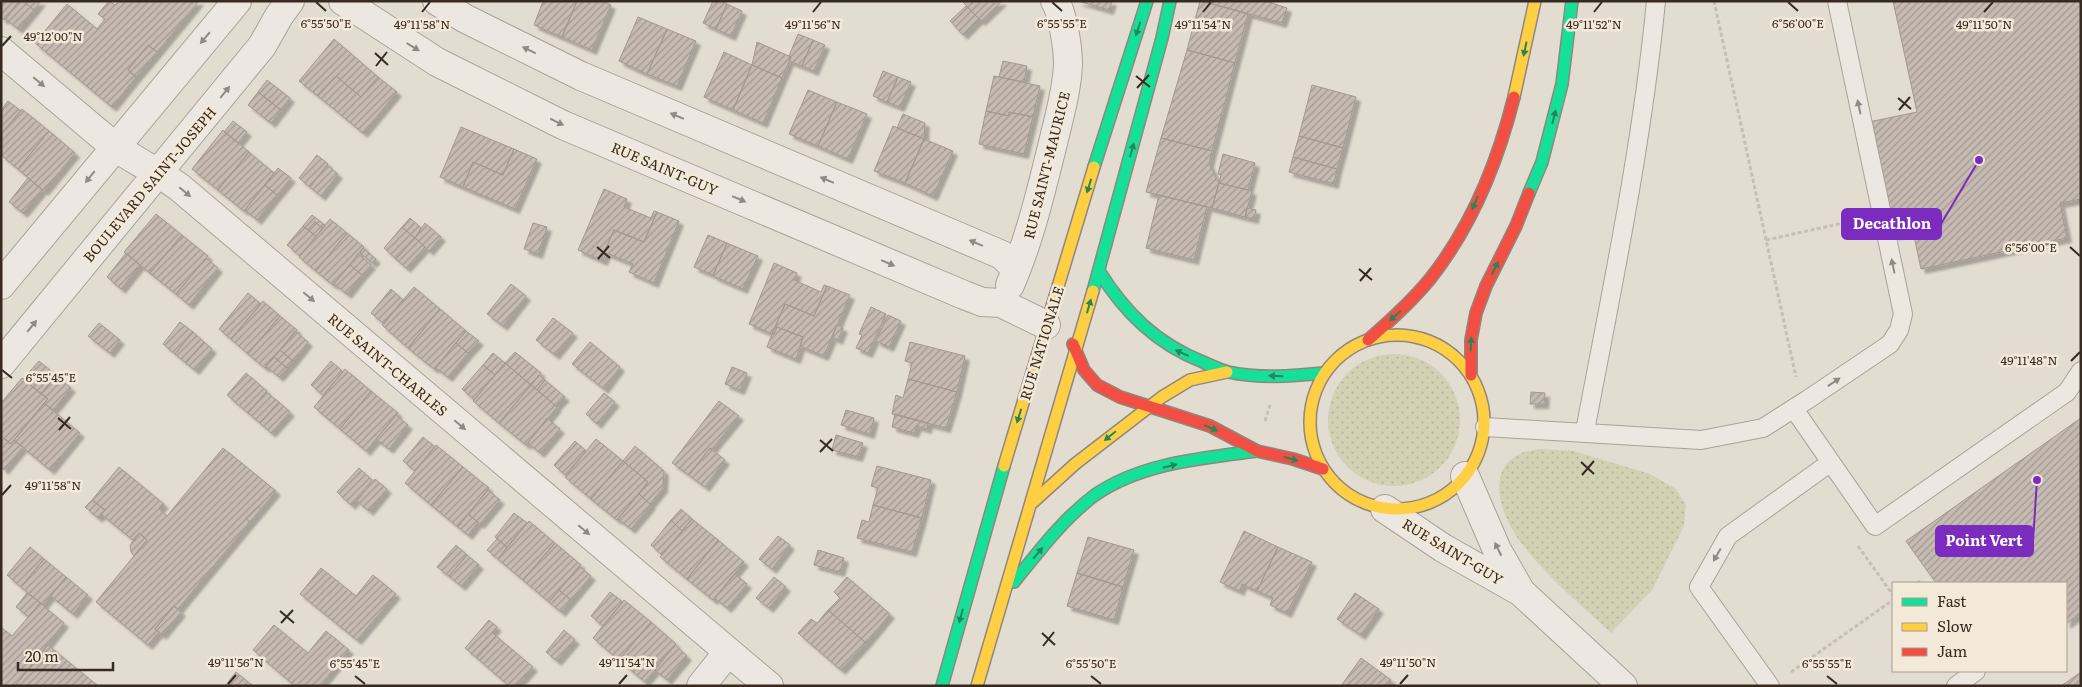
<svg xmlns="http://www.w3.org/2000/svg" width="2082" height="687" viewBox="0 0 2082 687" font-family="Literata,serif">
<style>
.grass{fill:url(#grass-dots)}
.building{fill:url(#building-hatch);stroke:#a39890;filter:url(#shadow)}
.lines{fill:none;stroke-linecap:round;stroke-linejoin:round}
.lane-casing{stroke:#a9a299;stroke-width:20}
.street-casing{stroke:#a9a299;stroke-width:30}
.fast-casing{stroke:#8e8780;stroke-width:14}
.slow-casing{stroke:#8e8780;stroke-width:14}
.jam-casing{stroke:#8e8780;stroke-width:14}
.path{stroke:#c4bfb8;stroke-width:3;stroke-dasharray:4 2.5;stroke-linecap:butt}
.lane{stroke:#ece8e1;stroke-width:18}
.street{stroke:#ece8e1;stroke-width:28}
.fast{stroke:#16e098;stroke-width:11}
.slow{stroke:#ffcf43;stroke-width:11}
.jam{stroke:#f24e42;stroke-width:11}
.oneway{fill:#26855c}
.oneway2{fill:#928981}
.ticks{fill:none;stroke:#372a21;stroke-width:2}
.labels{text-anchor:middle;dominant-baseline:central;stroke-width:5;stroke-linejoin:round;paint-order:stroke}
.street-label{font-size:14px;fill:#372a21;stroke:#f3e9d8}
.ticks-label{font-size:12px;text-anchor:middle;fill:#372a21;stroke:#f3e9d8;stroke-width:5;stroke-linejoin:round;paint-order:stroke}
.leader{fill:none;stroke:#7b2cbf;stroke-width:2}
.callout-dot{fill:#7b2cbf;stroke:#f3e9d8;stroke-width:2}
.callout{fill:#7b2cbf;stroke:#7b2cbf;stroke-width:2}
.callout-label{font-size:15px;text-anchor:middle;font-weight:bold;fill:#fff}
</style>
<defs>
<pattern id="grass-dots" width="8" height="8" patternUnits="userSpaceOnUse" patternTransform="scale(1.25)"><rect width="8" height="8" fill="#d3d1b4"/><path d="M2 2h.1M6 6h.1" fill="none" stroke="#b6b49a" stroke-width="1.8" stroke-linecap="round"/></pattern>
<pattern id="building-hatch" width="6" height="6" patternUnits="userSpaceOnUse" patternTransform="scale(1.25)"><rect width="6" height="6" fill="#c6bbb2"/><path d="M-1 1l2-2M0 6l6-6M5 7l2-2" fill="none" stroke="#a29890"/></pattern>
<filter id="shadow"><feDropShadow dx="4.5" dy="4.5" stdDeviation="1" flood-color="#0004"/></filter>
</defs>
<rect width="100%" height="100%" fill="#e3dcd1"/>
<path class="grass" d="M1328 420a66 66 0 1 1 132 0a66 66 0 1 1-132 0Z
M1541,449L1574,451L1650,474L1676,489L1686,505L1684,526L1652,590L1611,633C1581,605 1547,577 1522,544C1503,519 1483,473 1519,454C1525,451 1534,450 1541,449Z"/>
<path class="building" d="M1,1H19L4,20L1,18Z
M19,1H23L34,10L18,29L6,19Z
M23,1H41L34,10Z
M109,1L115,5L119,1H199L157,52L148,45L128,70L136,77L112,107L35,43L67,4L97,29L105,19L98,14Z
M543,1H577L562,37L534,25Z
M577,1H603L611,5L592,50L562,37Z
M713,1H720L727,4L716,29L703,23Z
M962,1H1002L981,21Z
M1078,1H1112L1109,10Z
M1200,1L1248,14L1235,63L1187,50Z
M1203,1H1266L1287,8L1282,23Z
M1893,1H2081V199L2060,203L2067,238L1921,269L1913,231L1894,235L1869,122L1917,112Z
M727,4L742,11L731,36L716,29Z
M966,6L979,19L963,35L950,21Z
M638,17L667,29L647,74L619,61Z
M667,29L696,41L677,86L647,74Z
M798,34L813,40L802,66L789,61L791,57L789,56Z
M334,39L378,77L361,97L336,76L318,96L299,81Z
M813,40L825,45L814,71L802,66Z
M757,42L791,57L782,78L752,65Z
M148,45L157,52L136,77L128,70Z
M1187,50L1235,63L1212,151L1161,138Z
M724,52L752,65L733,110L704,97Z
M1003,61L1027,66L1024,82L999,77Z
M752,65L782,78L763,123L733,110Z
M883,71L898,77L887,102L873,96Z
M336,76L361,97L378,77L397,92L363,133L318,96Z
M994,76L1040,86L1033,117L1009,112V116L986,111Z
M898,77L911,82L900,107L887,102Z
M267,80L290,98L281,110L258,92Z
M1312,85L1356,97L1343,148L1299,136Z
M808,90L837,102L818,146L789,134Z
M258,92L281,110L271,123L248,105Z
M8,101L21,111L1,134V110Z
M837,102L867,114L848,159L818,146Z
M22,109L49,131L18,169L1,155V134Z
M986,111L1009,116V112L1033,117L1024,154L979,144Z
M903,114L925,123L924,139L897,128Z
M233,121L247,132L238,143L224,132Z
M893,126L924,139L905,183L874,171Z
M461,127L514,149L503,175L473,162L463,187L440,177Z
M223,130L249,152L218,190L192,169Z
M49,131L75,153L44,191L18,169Z
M1299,136L1343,148L1337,169L1293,157Z
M1161,138L1212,151L1209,164L1219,183L1212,208L1146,192Z
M924,139L953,151L933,196L905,183Z
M514,149L537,159L515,209L463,187L473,162L503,175Z
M249,152L274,173L244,211L218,190Z
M1223,154L1255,163L1248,190L1219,183L1221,175L1218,174Z
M317,155L328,164L310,187L299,178Z
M1293,157L1337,169L1334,184L1289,172Z
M327,165L338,174L321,196L310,187Z
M278,168L291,178L277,195L265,185Z
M28,178L42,190L23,213L9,202Z
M1219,183L1252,191L1245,217L1212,208Z
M265,185L277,195L257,220L245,210Z
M604,189L627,199L624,207L651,218L654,211L657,212L644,242L614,230L601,260L578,250Z
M1159,195L1207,207L1194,260L1146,248Z
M1247,208L1256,210L1254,219L1245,217Z
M657,212L679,221L654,283L629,272L633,264L606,253L603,261L601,260L614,230L644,242Z
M156,214L182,235L150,273L124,252Z
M312,215L325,225L323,229L315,222L308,230L303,226Z
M410,218L421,228L415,238L402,227Z
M330,219L347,233L316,271L299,257Z
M315,222L323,229L316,236L308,230Z
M425,223L441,237L429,251L415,238Z
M533,223L547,227L538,254L524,249Z
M303,226L316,236L300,256L287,245Z
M402,227L415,238L396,259L384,248Z
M347,233L364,247L333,285L316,271Z
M182,235L208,256L176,294L150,273Z
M708,235L727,243L713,275L694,267Z
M415,238L425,247L406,268L396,259Z
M727,243L758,256L743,289L713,276Z
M363,248L376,259L372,263L360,253Z
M126,253L140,265L121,289L107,277Z
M358,254L371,265L362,275L350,265Z
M206,258L218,268L189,305L176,294Z
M774,263L797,273L794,280L821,292L824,285L827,286L814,316L785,304L772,334L749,324Z
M350,265L362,275L347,294L334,284Z
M511,284L526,296L503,326L487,314Z
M827,286L850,295L824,356L800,346L803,337L777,327L774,334H772L785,304L814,316Z
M414,287L440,309L408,348L382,325Z
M391,289L403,300L384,324L371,313Z
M248,293L261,304L231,339L219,329Z
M263,301L280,316L248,354L231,339Z
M871,307L886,314L868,353L856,348L862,335L859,334Z
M440,309L466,331L434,369L408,348Z
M888,315L901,321L889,347L876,341Z
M280,316L297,330L265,368L248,354Z
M553,318L573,333L555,355L536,340Z
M180,322L193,332L175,354L163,344Z
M99,323L120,340L110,353L88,336Z
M837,325L843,328L838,340L832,337Z
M777,327L803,337L796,359L767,347L772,334H774Z
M295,331L308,342L293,361L280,350Z
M466,331L479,341L468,353L456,343Z
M193,332L204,342L186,363L175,354Z
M204,342L212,349L195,370L186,363Z
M590,342L620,367L604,389L572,364Z
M910,342L965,356L957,392L908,379L912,363L905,361Z
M456,343L468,353L448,377L436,368Z
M280,350L293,361L287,368L274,357Z
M515,352L541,373L531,385L505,363Z
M493,353L505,363L495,375L483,365Z
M274,357L287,368L279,377L266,366Z
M39,361L56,375L41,394L23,379Z
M331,361L343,372L323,395L311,385Z
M505,363L531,385L499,423L473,401Z
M483,365L495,375L474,400L462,389Z
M732,367L747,373L740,390L725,384Z
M345,369L371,391L340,429L314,407Z
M246,373L267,391L248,413L227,395Z
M56,375L71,388L53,410L44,403L48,399L41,394Z
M539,375L545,380L537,390L531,385Z
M22,378L48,399L11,444L1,436V403Z
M908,379L957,392L946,428L892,414L896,395L903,398Z
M545,380L565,397L556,406L537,390Z
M531,385L557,407L526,445L499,423Z
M371,391L398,413L366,451L340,429Z
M266,392L279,402L260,423L248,413Z
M1531,392L1545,393L1544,404H1530Z
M604,393L615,402L597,424L586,414Z
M719,401L739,416L711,450L710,448L689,475L672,463Z
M279,402L290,412L271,433L260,423Z
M44,403L80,433L50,470L14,440Z
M846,410L874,418L870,434L841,425Z
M895,414L928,423L927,429L917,426L914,433L892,427Z
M396,415L408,425L389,449L376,439Z
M547,418L560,429L540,453L528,443Z
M2081,418V613L2066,624V583H1936L1906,541Z
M836,435L863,443L858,457L832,450Z
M423,437L435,447L415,471L403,461Z
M4,438L11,444L14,440L23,447L4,470L1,467V442Z
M596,439L623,461L591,499L565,477Z
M575,441L586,451L565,475L554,465Z
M436,445L463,467L431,505L405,483Z
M635,446L664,471L663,488L650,504L639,494L648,482L623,461Z
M223,448L276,491L261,509L258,506L246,519L250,522L178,609L174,606L155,629L159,632L148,645L96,602L147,540L139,533L133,540L101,514L105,510L92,500L119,467L164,504L159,509L167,516Z
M710,448L725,460L705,487L689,475Z
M623,461L648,482L617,520L591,499Z
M877,466L931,480L922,518L873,505L878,488L871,486Z
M463,467L489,488L458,527L431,505Z
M359,468L372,480L351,505L337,492Z
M375,479L387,489L369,511L357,501Z
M488,490L500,500L480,524L468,514Z
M639,494L651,505L631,529L618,519Z
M92,500L105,510L98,518L85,507Z
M873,505L922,518L912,552L857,538L862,520L869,522Z
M258,506L261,509L250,522L246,519Z
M681,509L692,519L682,531L671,520Z
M514,513L527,523L507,547L495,537Z
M468,514L478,522L468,535L458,527Z
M692,519L718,540L687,579L660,557Z
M671,520L682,531L662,555L651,545Z
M529,521L555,543L523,580L498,559Z
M1244,531L1278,547L1257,591L1242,584L1240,591L1220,582Z
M139,533L147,540L134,556L131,552L130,545Z
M778,536L790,545L772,569L759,559Z
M1088,537L1134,550L1123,587L1077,573Z
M497,539L507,547L498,559L487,550Z
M718,540L744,562L713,600L687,579Z
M555,543L581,565L549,602L523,580Z
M456,545L467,555L449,576L437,567Z
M30,547L44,559L21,587L7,575Z
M1278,547L1312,562L1287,613L1270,605L1273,598L1257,591Z
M818,550L844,558L840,572L814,565Z
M467,555L479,565L461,586L449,576Z
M44,559L66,577L43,605L21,587Z
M579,566L591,576L571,600L559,590Z
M321,568L356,596L373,575L396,594L357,640L300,594Z
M1077,573L1123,587L1114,620L1067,606Z
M735,574L747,584L727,608L715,598Z
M66,577L88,595L73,614L51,596Z
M774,577L786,587L769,608L756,598Z
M847,577L890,614L866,643L828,610L840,598L834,592Z
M559,590L571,600L561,612L549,602Z
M610,592L623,602L603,626L591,616Z
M27,593L40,603L29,617L16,607Z
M1355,593L1379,609L1361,635L1337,619Z
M624,600L651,622L619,660L593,638Z
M40,603L64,623L15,686H1V627L12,636Z
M174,606L181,612L162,635L155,629Z
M828,610L866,643L841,670L798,633L811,619L817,623Z
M489,620L497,627L492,632L496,636L477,658L465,648Z
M651,622L676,644L645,682L619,660Z
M274,625L308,653L326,631L349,650L320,686H295L253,650Z
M564,630L575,640L557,661L546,652Z
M496,636L533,667L516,686H509L477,658Z
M48,645L98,686H15Z
M675,645L687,656L667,680L654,669Z
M1361,658L1391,680L1387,686H1341Z
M236,672L253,686H225Z
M2081,672V686H2061Z"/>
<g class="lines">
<g class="lane-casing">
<path id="lane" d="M1794,409L1875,526L2067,392L2081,371
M1485,427L1701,440L1763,428L1807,400L1890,344L1899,330L1903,314L1837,1
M1585,431C1612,288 1642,146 1656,1
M1770,686L1699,587L1728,536L1831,462
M1956,686L1976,671"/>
</g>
<g class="street-casing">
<path id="street" d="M343,1L437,62L563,125L964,295L982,302L1001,303L1046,325
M437,1L464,18L581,76L1002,255L1016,269
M1,51L115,147C136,161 158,172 179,187L769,686
M1,285L237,1
M1010,285C1030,239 1041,191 1053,143C1059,117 1067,91 1068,64C1068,49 1063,14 1055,1
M1,364L262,46L279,16L290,1
M1465,476L1497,550L1521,592
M1385,509L1443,548L1521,592L1623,686
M701,686L728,652"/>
</g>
<g class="fast-casing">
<path id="fast" d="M1094,167L1147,1
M1529,193L1542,162L1562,84L1572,1
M1099,271C1125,313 1157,344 1203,362C1212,366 1220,370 1228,372C1260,379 1293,376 1324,373
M1093,291L1162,38L1170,1
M1014,582C1039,551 1063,519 1095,495C1141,463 1203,458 1257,451
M942,686L1004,466"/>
</g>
<g class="slow-casing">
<path id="slow" d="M1514,97L1535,1
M1310 422a87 87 0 1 1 174 0a87 87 0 1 1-174 0Z
M1004,466L1094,167
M1032,503L1075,464L1162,397L1190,380L1227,372
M977,686L1093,291"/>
</g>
<g class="jam-casing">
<path id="jam" d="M1368,340C1390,321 1412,301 1430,279C1472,226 1498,161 1514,97
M1073,344L1084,370L1097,385L1120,397L1210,426L1257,451L1293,459L1323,469
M1471,375V340L1476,313L1486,286L1516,226L1529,193"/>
</g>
<path class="path" d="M1714,1L1796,377
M1766,240L1857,220
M1265,421L1270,405
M1858,546L1893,595
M1917,583L1923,580
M1791,672L1893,600"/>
<use href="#lane" class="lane"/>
<use href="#street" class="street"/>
<use href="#fast" class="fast"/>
<use href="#slow" class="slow"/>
<use href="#jam" class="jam"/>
</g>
<defs><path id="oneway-solid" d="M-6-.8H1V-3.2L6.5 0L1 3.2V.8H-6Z" transform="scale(1.25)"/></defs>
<g class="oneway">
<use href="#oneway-solid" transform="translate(1138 29) rotate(108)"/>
<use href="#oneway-solid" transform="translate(1525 49) rotate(102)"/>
<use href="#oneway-solid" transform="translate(1554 117) rotate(-76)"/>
<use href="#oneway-solid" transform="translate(1132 150) rotate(-75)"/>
<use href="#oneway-solid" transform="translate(1089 186) rotate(107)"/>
<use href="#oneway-solid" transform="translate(1475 203) rotate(113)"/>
<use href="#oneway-solid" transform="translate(1495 268) rotate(-63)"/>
<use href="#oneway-solid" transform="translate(1089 306) rotate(-74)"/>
<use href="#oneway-solid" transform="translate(1395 316) rotate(138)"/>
<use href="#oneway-solid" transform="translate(1471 344) rotate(-87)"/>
<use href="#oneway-solid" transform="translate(1182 353) rotate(-156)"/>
<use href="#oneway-solid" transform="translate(1276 376) rotate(-178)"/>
<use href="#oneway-solid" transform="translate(1019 416) rotate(107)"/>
<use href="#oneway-solid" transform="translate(1211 428) rotate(23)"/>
<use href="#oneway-solid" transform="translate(1110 436) rotate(141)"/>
<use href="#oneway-solid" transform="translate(1291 459) rotate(15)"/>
<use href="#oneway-solid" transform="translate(1170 466) rotate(-14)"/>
<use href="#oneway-solid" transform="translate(1038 553) rotate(-50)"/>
<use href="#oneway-solid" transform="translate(961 616) rotate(105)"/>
</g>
<g class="oneway2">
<use href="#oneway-solid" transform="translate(205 38) rotate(130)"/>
<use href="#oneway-solid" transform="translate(413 47) rotate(32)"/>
<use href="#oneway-solid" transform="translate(529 50) rotate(-154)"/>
<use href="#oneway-solid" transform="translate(39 82) rotate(40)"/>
<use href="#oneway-solid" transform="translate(225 92) rotate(-51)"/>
<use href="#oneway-solid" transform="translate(1859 107) rotate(-102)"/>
<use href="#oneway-solid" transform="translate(677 116) rotate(-157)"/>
<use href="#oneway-solid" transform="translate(557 122) rotate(26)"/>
<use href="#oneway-solid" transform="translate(90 177) rotate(129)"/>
<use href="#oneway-solid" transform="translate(827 180) rotate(-157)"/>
<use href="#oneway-solid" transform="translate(185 192) rotate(40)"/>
<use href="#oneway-solid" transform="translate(739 199) rotate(23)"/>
<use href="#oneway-solid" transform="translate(976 243) rotate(-157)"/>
<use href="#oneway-solid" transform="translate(888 263) rotate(23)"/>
<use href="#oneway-solid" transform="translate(1893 266) rotate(-102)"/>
<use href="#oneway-solid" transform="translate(309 297) rotate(40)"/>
<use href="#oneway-solid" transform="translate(32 326) rotate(-51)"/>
<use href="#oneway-solid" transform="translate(1834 382) rotate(-34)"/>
<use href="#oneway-solid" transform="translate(460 425) rotate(40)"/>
<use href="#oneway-solid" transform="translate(584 530) rotate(40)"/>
<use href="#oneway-solid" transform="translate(1498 549) rotate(-116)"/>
<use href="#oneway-solid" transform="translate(1717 555) rotate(120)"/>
</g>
<path class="ticks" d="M316,2L326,11M1052,2L1062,11M1788,2L1798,11M422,12L430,2M813,12L821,2M1203,12L1211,2M1594,12L1602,2M1984,12L1993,2M2,46L11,36M375,53L388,65M376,66L387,52M1136,76L1150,87M1137,88L1149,75M1898,98L1911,109M1899,110L1910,97M597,247L610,258M2070,247L2080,256M598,259L609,246M1359,269L1372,280M1360,281L1371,268M2071,361L2080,352M2,370L12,378M58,418L71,429M59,430L70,417M820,440L833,451M820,452L832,439M1581,462L1594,474M1582,475L1594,461M2,495L11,485M280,611L294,623M281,623L293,610M1042,633L1055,645M1043,646L1054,632M355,676L365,684M1091,676L1101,684M1827,676L1837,684M228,684L236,675M619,684L627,675M1400,684L1408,675"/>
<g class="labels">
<g class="street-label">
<text transform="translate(1046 165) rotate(-76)">RUE SAINT-MAURICE</text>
<text transform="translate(665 168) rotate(23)">RUE SAINT-GUY</text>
<text transform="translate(149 184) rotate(-50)">BOULEVARD SAINT-JOSEPH</text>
<text transform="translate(1041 343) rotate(-73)">RUE NATIONALE</text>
<text transform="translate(388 364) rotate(40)">RUE SAINT-CHARLES</text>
<text transform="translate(1453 551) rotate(31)">RUE SAINT-GUY</text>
</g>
</g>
<g class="ticks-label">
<text x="326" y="28">6°55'50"E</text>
<text x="1798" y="28">6°56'00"E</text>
<text x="1062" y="28">6°55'55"E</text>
<text x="422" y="29">49°11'58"N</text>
<text x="813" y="29">49°11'56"N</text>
<text x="1203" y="29">49°11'54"N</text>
<text x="1594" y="29">49°11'52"N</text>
<text x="1984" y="29">49°11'50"N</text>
<text x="53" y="41">49°12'00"N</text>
<text x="2031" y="252">6°56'00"E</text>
<text x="2029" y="365">49°11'48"N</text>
<text x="51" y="382">6°55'45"E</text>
<text x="53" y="490">49°11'58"N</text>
<text x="236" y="667">49°11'56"N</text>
<text x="627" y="667">49°11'54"N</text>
<text x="1408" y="667">49°11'50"N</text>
<text x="355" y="668">6°55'45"E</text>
<text x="1091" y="668">6°55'50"E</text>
<text x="1827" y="668">6°55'55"E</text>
</g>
<path class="leader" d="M1979 160L1941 224M2037 480L2033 541"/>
<g class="callout-dot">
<circle cx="1979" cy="160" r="5"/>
<circle cx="2037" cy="480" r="5"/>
</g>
<g class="callout">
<rect x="1842" y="209" width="99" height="30" rx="5"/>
<rect x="1936" y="526" width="97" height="30" rx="5"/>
</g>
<g class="callout-label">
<text x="1892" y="229">Decathlon</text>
<text x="1984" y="546">Point Vert</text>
</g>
<rect width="2082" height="687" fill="none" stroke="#372a21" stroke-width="5"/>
<rect x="1892" y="582" width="175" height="90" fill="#f3e9d8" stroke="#a89d8f"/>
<rect x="1902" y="598" width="25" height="8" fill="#16e098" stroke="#a89d8f"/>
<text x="1937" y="607" font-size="15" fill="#372a21">Fast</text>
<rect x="1902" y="623" width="25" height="8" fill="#ffcf43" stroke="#a89d8f"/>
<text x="1937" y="632" font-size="15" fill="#372a21">Slow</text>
<rect x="1902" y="648" width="25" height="8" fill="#f24e42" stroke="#a89d8f"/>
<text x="1937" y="657" font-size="15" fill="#372a21">Jam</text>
<path d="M18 662v8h95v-8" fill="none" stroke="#372a21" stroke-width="2.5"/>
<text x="25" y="662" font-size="15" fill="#372a21" stroke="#f3e9d8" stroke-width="4" paint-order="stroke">20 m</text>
</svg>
